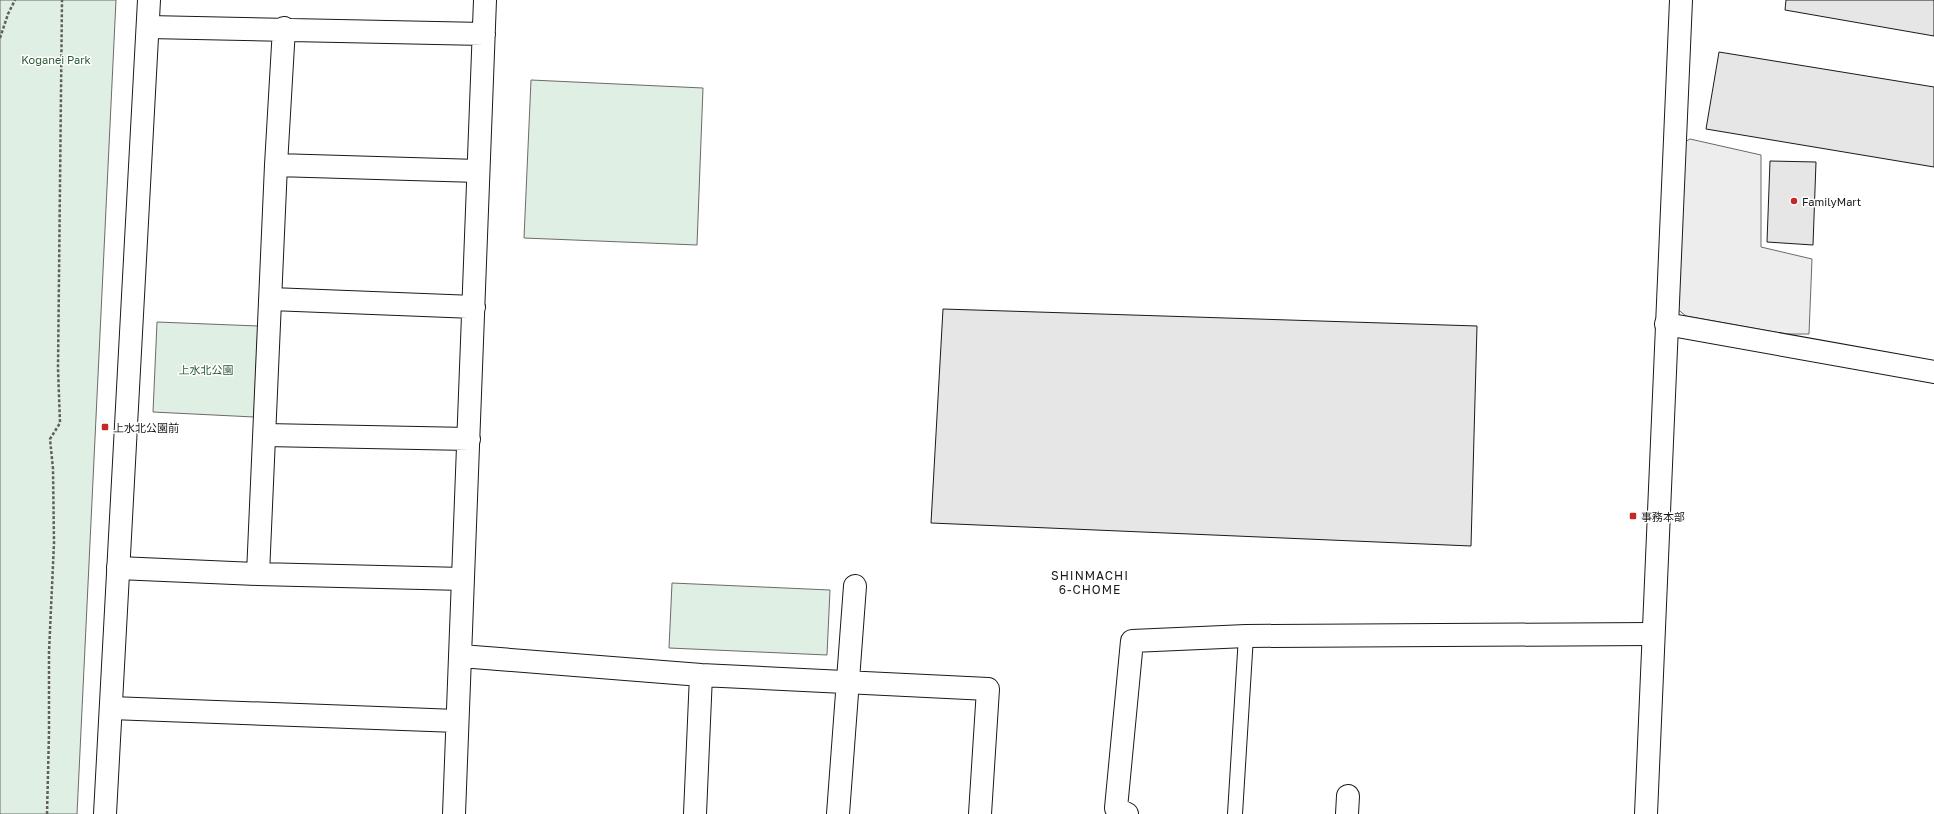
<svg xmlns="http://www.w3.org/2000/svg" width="1934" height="814" viewBox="0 0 1934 814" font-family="'Golos Text','Noto Sans JP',sans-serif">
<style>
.green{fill:#e0efe3;stroke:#6a6a6a}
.parking{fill:#ededed;stroke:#6a6a6a}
.building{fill:#e6e6e6;stroke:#1a1a1a}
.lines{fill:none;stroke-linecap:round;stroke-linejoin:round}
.service-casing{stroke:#1a1a1a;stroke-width:16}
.minor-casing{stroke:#1a1a1a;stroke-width:24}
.tertiary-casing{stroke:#1a1a1a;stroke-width:24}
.path{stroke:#5f5f5f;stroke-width:2.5;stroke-dasharray:3 2;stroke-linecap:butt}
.service{stroke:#fff;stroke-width:14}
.minor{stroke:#fff;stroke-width:22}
.tertiary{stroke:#fff;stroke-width:22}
.poi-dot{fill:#c62828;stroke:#fff;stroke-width:1.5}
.labels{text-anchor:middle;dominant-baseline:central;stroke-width:3;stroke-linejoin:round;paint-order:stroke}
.park-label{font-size:11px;fill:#2b5a34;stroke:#fff}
.poi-label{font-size:11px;fill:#1a1a1a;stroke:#fff;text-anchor:start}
.neighbourhood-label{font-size:12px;letter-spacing:1px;fill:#1a1a1a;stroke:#fff}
</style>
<rect width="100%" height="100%" fill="#fff"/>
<path class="green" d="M0,0H116L77,814H0Z
M531,80L703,88L697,245L524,238Z
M157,322L258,326L254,417L153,412Z
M672,583L830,590L827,655L669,648Z"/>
<path class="parking" d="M1690,139L1761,155V247L1812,259L1809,334H1786L1686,316L1671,304L1679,145Z"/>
<path class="building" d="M1786,0H1934V36L1785,10Z
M1719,52L1934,87V167L1706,129Z
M1770,161L1816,162L1813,245L1767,242Z
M943,309L1477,326L1471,546L931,523Z"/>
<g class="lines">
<g class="service-casing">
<path id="service" d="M1235,814L1246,636"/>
</g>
<g class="minor-casing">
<path id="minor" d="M148,27L484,34
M276,165L478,171
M271,299L474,307
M1666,324L1934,372
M265,435L469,439
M118,568L258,574L463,579
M258,574L276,165L284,28
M461,656L701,675L988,689L980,814
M111,708L457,721
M454,814L485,0
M695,814L701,675
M838,814L855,586
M1127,814L1116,808L1132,641L1246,636L1653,634
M1347,814L1348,796"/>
</g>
<g class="tertiary-casing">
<path id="tertiary" d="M105,814L149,0
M1646,814L1681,0"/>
</g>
<path class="path" d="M0,38L8,14L15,0
M47,814L49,733V652L54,543L53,469L50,439L60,423L58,368L62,0"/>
<use href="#service" class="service"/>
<use href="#minor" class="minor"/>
<use href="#tertiary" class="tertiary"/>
</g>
<g class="poi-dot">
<circle cx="1794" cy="201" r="4"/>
<rect x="101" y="423" width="8" height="8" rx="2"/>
<rect x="1629" y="512" width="8" height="8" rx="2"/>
</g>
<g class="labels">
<g class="park-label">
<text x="56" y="59">Koganei Park</text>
<text x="206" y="369">上水北公園</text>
</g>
<g class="poi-label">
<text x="1802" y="201">FamilyMart</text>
<text x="113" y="427">上水北公園前</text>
<text x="1641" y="516">事務本部</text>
</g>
<g class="neighbourhood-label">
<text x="1090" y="575">SHINMACHI<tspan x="1090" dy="14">6-CHOME</tspan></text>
</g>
</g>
</svg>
